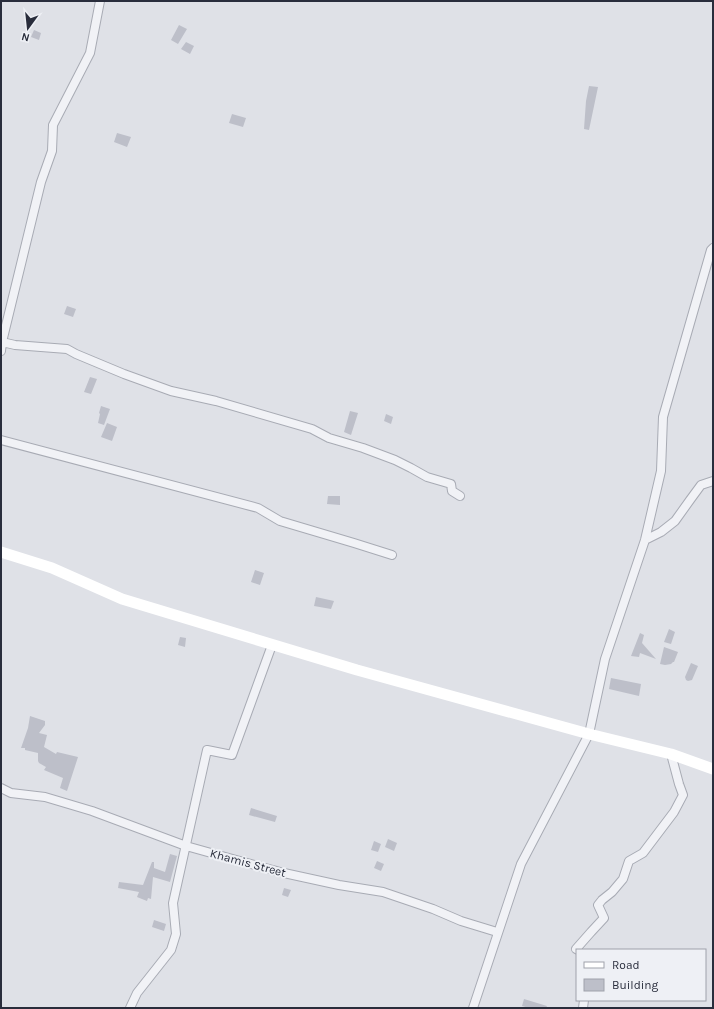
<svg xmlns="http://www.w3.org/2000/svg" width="714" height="1009" viewBox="0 0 714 1009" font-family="Karla,sans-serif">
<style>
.building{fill:#bdbfc9}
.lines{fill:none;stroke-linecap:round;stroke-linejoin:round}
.street-casing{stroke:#a8abb4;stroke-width:10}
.street{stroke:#f1f2f6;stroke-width:8}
.secondary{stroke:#fff;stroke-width:11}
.labels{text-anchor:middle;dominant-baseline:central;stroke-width:4;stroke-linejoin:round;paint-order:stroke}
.street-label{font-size:12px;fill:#292d3c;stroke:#eef0f5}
</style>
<rect width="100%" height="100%" fill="#dfe1e7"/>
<path class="building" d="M179,25L187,29L178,44L171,40Z
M34,30L41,33L39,40L31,37Z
M186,42L194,46L190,54L181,49Z
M589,86L598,87L589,130L584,129L586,101Z
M232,114L246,118L243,127L229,123Z
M117,133L131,137L127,147L114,142Z
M67,306L76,309L73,317L64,314Z
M90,377L97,379L91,394L84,392Z
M101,406L110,409L104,425L98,423L100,414L99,413Z
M350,411L358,413L351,435L344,432Z
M386,414L393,417L391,424L384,421Z
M107,423L117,427L112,441L101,437Z
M328,496H340V505L327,504Z
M255,570L264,573L260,585L251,582Z
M316,597L334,601L331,609L314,606Z
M669,629L675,632L671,644L664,642Z
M640,633L644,635L642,643L656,659L640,653L639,657L631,656Z
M180,637L186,638L185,647L178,645Z
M664,647L678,652L674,662H673L671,664L665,665L660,664Z
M691,663L698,666L692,680L688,681L686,680L685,677Z
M611,678L641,684L639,696L609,689Z
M30,716L45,721V725L39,733L47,735L44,747L56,754L57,752L78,757L67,791L60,788L63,778L44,770L46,767L39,763L38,761V753L25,750V748H21L28,728Z
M251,808L277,816L275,822L249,815Z
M388,839L397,843L394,851L385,847Z
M374,841L381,844L378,852L371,850Z
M170,854L177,856L170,882L153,877L151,899L148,898L147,901L137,897L139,892L118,888L119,882L143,885L152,862H154V868L165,872Z
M377,861L384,864L381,871L374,868Z
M284,888L291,890L288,897L282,895Z
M154,920L166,924L164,931L152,927Z
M524,999L547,1006L546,1008H529L522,1006Z"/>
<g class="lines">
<g class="street-casing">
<path id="street" d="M2,342L15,345L67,349L76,354L124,374L171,391L216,401L312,429L329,438L363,448L395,460L411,468L427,477L451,484L452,491L460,496
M1,351L2,342L41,182L52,151L53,125L90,53L100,1
M1,440L258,508L280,521L354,543L392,555
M645,540L661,532L675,521L690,500L701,485L713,481
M1,788L11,793L45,797L92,811L186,846L229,858L284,873L339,885L383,892L433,909L461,921L497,932
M578,950L576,949L591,932L604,918L598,905L602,900L612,892L623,879L629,861L643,853L674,812L683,795L679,784L671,754
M130,1008L137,993L171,950L176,934L173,903L207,750L232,755L272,645
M473,1008L521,864L589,734L605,659L645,540L661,471L663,417L711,250L713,248
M583,1008L584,1000"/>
</g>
<use href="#street" class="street"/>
<path class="secondary" d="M1,552L52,568L122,599L357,670L589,734L671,754L713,769"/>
</g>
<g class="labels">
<g class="street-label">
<text transform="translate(248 863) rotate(15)">Khamis Street</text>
</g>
</g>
<rect width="714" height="1009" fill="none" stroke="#292d3c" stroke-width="4"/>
<rect x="576" y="949" width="130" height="52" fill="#eef0f5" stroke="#9fa2ab"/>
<rect x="584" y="962" width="20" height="6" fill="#ffffff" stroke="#9fa2ab"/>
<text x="612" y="969" font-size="12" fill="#292d3c">Road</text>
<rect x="584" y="979" width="20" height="12" fill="#bdbfc9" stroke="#9fa2ab"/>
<text x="612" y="989" font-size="12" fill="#292d3c">Building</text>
<g transform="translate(28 28) rotate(195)" stroke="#eef0f5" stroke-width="3" paint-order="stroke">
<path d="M0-3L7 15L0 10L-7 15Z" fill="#292d3c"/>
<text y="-6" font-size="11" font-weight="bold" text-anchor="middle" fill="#292d3c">N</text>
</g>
</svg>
